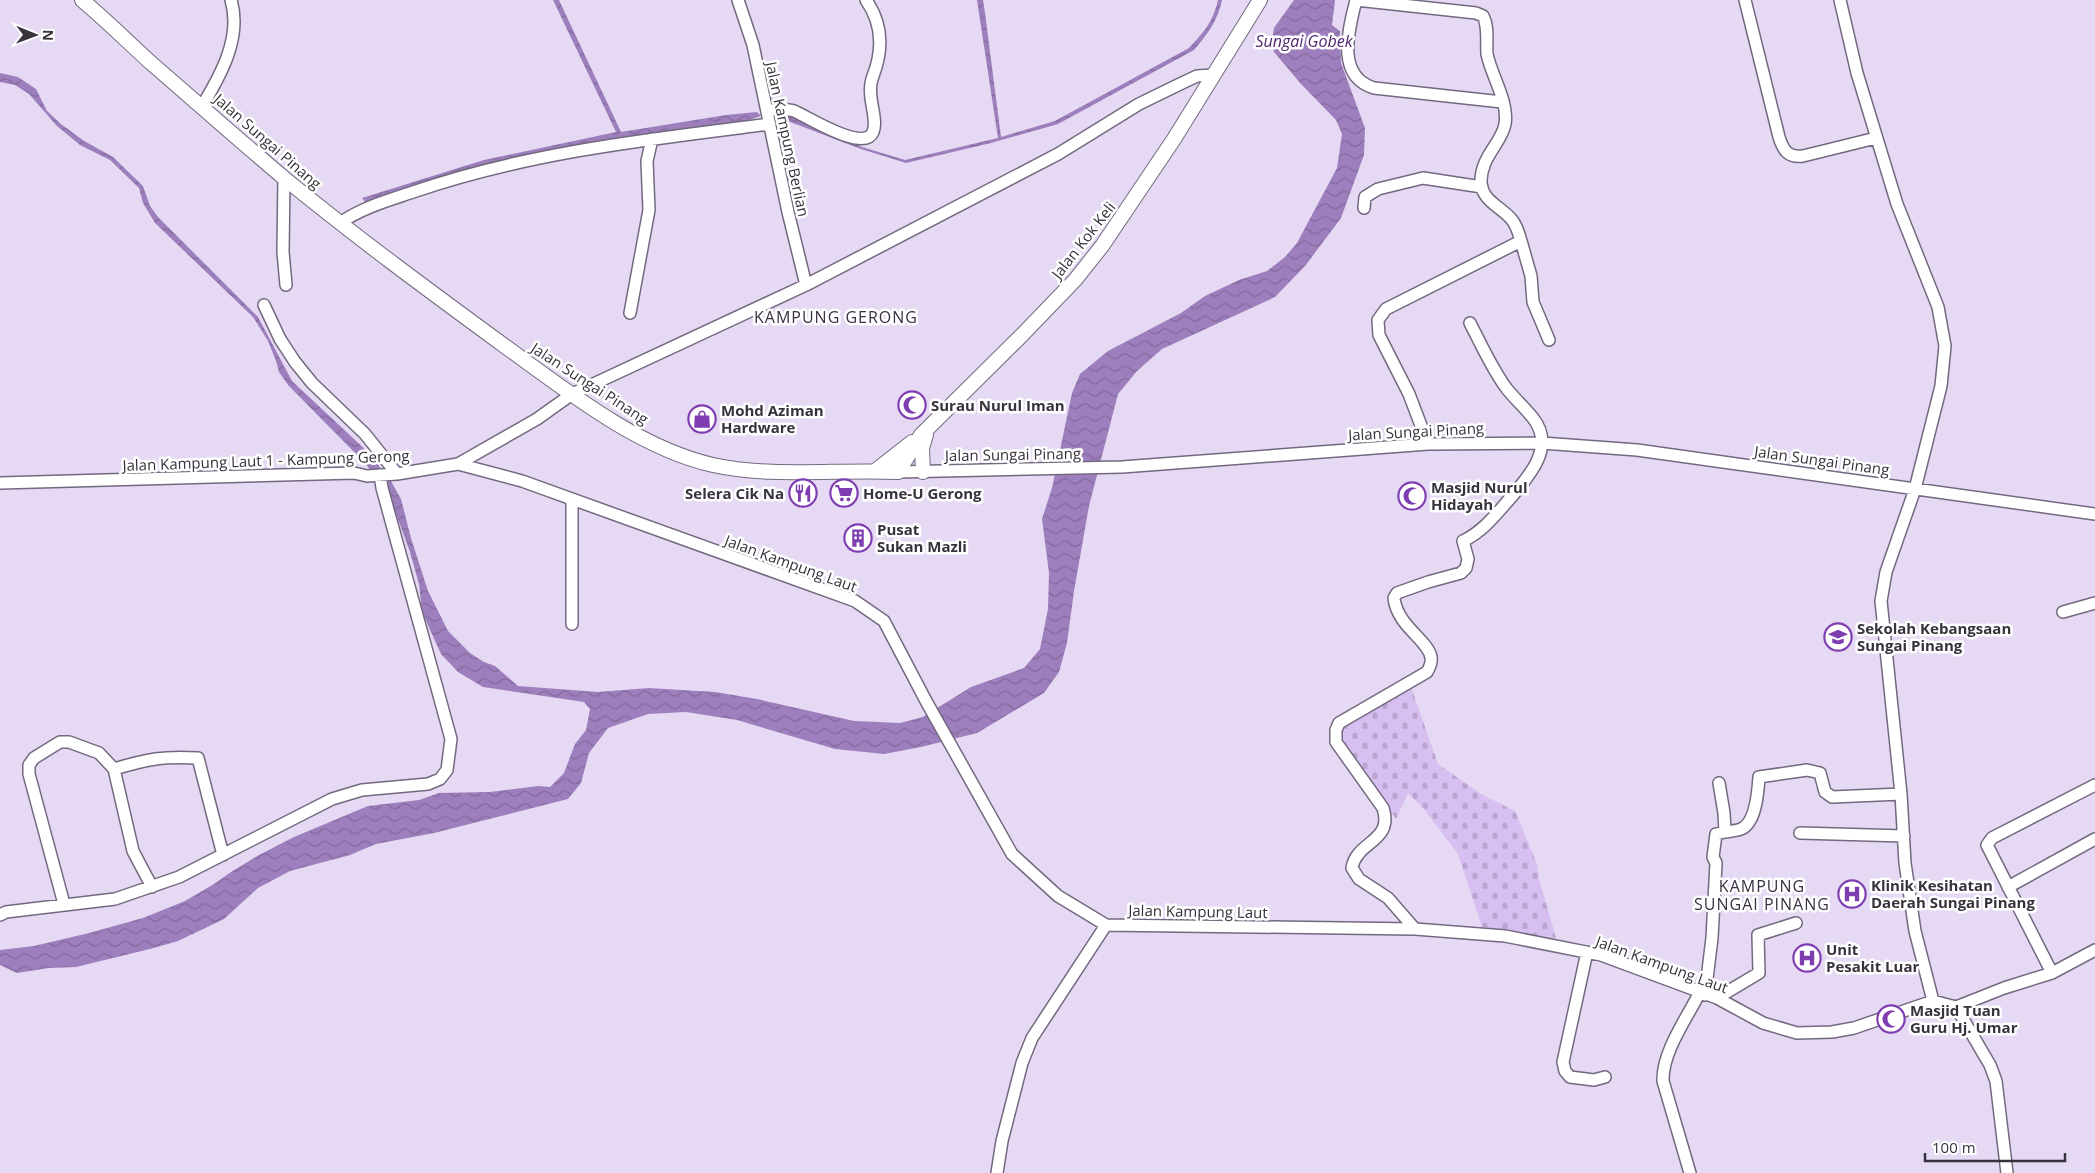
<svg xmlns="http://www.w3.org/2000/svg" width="2095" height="1173" viewBox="0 0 2095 1173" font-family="'Open Sans',sans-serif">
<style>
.cemetery{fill:url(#cemetery-stones)}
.water{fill:url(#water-waves)}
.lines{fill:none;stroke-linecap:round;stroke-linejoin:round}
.canal{stroke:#9e7fbd;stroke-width:10}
.minor-casing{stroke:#73697f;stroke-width:14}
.tertiary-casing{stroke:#73697f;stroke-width:16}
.minor{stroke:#fff;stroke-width:11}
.tertiary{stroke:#fff;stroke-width:14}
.labels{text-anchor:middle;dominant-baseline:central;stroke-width:5;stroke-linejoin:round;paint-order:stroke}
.street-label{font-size:15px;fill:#37323c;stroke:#fff}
.poi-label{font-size:15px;font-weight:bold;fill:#37323c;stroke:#fff;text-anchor:start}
.water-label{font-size:16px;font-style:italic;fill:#4f2571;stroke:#fff}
.neighbourhood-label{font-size:16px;letter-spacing:1px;fill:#393043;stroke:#fff}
</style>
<defs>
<pattern id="cemetery-stones" width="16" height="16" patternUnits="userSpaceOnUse" patternTransform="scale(1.25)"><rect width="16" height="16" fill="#d7c0f1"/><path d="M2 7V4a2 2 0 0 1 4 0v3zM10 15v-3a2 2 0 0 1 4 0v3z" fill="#b9a5d0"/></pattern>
<pattern id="water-waves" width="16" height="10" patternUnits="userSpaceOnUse" patternTransform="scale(1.25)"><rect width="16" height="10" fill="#9e7fbd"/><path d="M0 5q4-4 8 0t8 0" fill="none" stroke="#82699b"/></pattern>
</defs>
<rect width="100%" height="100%" fill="#e5d9f3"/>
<path class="cemetery" d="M1411,687L1438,764L1481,794L1515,811L1537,864L1539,879L1556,938L1482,927L1458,854L1424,809L1408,793L1396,819L1344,748C1340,737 1340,732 1347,722Z"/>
<path class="water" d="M553,0H559L621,132L726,115L757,112L761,116L746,121L622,138L528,155L366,203L362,198L484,160L616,132Z
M977,0H983L985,13L1001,137L1055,121L1189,48C1204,32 1213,22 1218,0H1222C1218,20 1207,35 1194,50L1058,124L991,143L906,163L861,149L785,120L781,115L787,113L862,147L905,160L998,138Z
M1294,0H1335L1332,25L1340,31L1341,63L1365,128L1364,155L1341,218L1305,266L1275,297L1162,349L1137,371L1118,394L1089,506L1074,591L1067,643L1059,672L1044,693L977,733L921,747L884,754L835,749L737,720L686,712L648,714L608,728L589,753L581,783L568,799L434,833L376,844L350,855L290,871L258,888L224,919L178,941L150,949L76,967L49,968L17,973L0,965V950L34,946L89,933L143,918L185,901L214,884L231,872L259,855L294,837L368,806L419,800L439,793L490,792L538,786L550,787L564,773L575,744L586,730L590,709L584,702L483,687L458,672L441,654L422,612L419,584L410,552L387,489L363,461L288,385L279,372L276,361L268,341L253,317L155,223L143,203L139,188L110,160L80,145L57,126L29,94L15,85L0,82V73L18,77L36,89L47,111L61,124L84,141L113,157L143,186L150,206L158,217L258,317L292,381L370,454L392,483L401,499L411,538L428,591L448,631L470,653L484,662L495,666L518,686L598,692L649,688L715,692L757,699L854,721L900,723L923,717L971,687L1024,668L1040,649L1048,609L1049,573L1042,519L1052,488L1072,393L1080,374L1108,351L1181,313L1205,296L1239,280L1267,271L1285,257L1297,243L1337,168L1342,134L1336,120L1301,84L1274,52L1272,41L1274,28Z"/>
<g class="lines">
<path class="canal" d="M774,115H781"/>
<g class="minor-casing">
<path id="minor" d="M738,0L753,45L788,212L806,285
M1356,0L1476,13L1483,16C1489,27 1486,41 1487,54C1491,75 1509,102 1505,124C1502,143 1480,157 1481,183C1483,202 1502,207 1512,220C1517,226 1519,234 1521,241L1386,309L1378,320L1379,335L1409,394L1428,444
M1356,0C1349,29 1335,76 1374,88L1502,102
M1745,0L1779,137C1783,150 1788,158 1803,156L1876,138
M1840,0L1857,73L1897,204L1938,307L1945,346L1941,386L1915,489L1886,572L1881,601L1901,794L1905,863L1915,931L1933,1001
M202,106C221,75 242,37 231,0
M767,110C776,110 785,108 794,111C808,117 864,153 873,132C879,118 865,96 873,76C883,50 883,24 866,0
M284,177L283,252L286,285
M1364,208L1365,197L1378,189L1423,178L1482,187
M340,223C363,207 390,200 416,191C530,152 651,139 770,124
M1521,241L1531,276L1533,302L1549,340
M264,305L280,339L295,362L312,383L365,434L397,474
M630,313L649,210L647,161L652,139
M458,464L522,481L855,601L884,621L926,701L1012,854L1058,896L1106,925L1415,929L1505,936L1601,955L1717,998L1763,1023L1797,1033L1832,1032L1854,1028L1933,1001L1956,1007L2004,988L2052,973L2095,950
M898,472L1122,467L1428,444L1542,443L1637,450L2095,514
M0,483L354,473L367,476L397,474L458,464L537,419L572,394L806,285L1058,154L1139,104L1180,84L1197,76L1213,75
M572,499V624
M2063,612L2095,603
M114,769C148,759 163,756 198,758L223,855
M1725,832C1730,831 1736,831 1741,829C1756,823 1758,792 1759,777L1807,770L1820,773L1825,792L1832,797L1901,794
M1800,833L1904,836
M2008,887L2095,839
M64,904L29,774V765L34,758L60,742H69L99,753L114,769L133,851L152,887
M0,915L6,912L115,899L179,877L332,799L362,790L428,784L440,779L447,770L451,739L382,488L380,475
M1415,929L1388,898L1359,879L1352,868C1356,841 1394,842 1383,808L1336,742V730L1339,723L1427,672C1430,667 1432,663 1431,657C1428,640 1397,626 1394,598L1397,593L1428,582L1461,573L1466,568L1468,559L1463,541C1484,531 1497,513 1513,495C1531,474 1555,446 1533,418C1525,408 1515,399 1507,389C1493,371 1481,344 1470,323
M1587,952L1563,1062L1565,1071L1570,1077L1594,1080L1605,1077
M2052,973L1987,845L1992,838L2095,785
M1705,995L1712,938L1716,863L1713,857L1716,834L1725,832L1724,813L1719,783
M1717,998L1759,973L1758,935L1796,923
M1956,1007L1990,1065L1996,1081L2007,1173
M997,1173L1002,1141L1022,1063L1032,1038L1106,925
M1690,1173L1663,1081C1662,1052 1687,1018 1700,992"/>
</g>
<g class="tertiary-casing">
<path id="tertiary" d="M82,0C106,20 128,42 151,63C195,101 239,140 284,178C356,237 431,292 506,347C567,391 638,448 713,465C772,478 838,469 898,472L921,435L1022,335L1075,280L1102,246L1174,139L1260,0
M875,471L912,442
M923,472L922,448L926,435"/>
</g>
<use href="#minor" class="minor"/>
<use href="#tertiary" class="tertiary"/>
</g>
<defs>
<g id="mosque-ring" transform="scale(1.4375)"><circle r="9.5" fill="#fff" stroke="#7e3db1" stroke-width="1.5"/><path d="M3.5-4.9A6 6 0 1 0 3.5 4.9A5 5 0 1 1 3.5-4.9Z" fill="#7e3db1"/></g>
<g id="shop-ring" transform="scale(1.4375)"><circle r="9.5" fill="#fff" stroke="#7e3db1" stroke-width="1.5"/><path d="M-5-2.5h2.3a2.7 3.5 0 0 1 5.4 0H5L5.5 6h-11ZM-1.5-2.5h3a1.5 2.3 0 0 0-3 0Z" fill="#7e3db1"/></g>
<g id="restaurant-ring" transform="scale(1.4375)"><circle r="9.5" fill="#fff" stroke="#7e3db1" stroke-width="1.5"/><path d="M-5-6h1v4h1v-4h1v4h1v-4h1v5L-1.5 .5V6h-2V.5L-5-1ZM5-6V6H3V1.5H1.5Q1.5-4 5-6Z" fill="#7e3db1"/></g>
<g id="supermarket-ring" transform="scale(1.4375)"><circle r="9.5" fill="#fff" stroke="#7e3db1" stroke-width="1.5"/><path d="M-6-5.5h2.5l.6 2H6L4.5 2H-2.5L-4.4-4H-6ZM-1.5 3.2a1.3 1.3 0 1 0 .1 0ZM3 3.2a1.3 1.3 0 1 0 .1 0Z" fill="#7e3db1"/></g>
<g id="building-ring" transform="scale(1.4375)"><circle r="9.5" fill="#fff" stroke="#7e3db1" stroke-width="1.5"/><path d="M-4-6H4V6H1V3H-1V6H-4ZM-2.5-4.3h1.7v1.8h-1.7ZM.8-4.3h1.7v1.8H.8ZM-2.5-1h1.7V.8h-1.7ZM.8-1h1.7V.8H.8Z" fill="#7e3db1"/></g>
<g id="school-ring" transform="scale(1.4375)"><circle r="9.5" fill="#fff" stroke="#7e3db1" stroke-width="1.5"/><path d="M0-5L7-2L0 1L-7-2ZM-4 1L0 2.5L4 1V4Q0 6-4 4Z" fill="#7e3db1"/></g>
<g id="hospital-ring" transform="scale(1.4375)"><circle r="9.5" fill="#fff" stroke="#7e3db1" stroke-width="1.5"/><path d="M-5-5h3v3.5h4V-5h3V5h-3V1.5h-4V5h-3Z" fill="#7e3db1"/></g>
</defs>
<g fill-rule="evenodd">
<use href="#mosque-ring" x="912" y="405"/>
<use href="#shop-ring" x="702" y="419"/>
<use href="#restaurant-ring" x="803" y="493"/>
<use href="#supermarket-ring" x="844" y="493"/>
<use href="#mosque-ring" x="1412" y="496"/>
<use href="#building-ring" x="858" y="538"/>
<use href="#school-ring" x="1838" y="637"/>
<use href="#hospital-ring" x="1852" y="894"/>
<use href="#hospital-ring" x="1807" y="958"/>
<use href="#mosque-ring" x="1891" y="1019"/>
</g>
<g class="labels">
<g class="street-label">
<text transform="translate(788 139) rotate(78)">Jalan Kampung Berlian</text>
<text transform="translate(268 141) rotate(41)">Jalan Sungai Pinang</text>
<text transform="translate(1083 240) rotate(-52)">Jalan Kok Keli</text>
<text transform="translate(590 383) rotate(33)">Jalan Sungai Pinang</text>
<text transform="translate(1416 431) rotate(-3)">Jalan Sungai Pinang</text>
<text transform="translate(1013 454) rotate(-1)">Jalan Sungai Pinang</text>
<text transform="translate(266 460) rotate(-2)">Jalan Kampung Laut 1 - Kampung Gerong</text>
<text transform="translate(1822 460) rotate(8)">Jalan Sungai Pinang</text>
<text transform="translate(791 563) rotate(20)">Jalan Kampung Laut</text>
<text transform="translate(1198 911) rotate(1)">Jalan Kampung Laut</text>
<text transform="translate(1662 964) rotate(20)">Jalan Kampung Laut</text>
</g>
<g class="poi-label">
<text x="931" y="405">Surau Nurul Iman</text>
<text x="721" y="410">Mohd Aziman<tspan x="721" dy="17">Hardware</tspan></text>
<text x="1431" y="487">Masjid Nurul<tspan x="1431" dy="17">Hidayah</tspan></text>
<text x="784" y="493" text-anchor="end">Selera Cik Na</text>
<text x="863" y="493">Home-U Gerong</text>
<text x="877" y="529">Pusat<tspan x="877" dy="17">Sukan Mazli</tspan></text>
<text x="1857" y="628">Sekolah Kebangsaan<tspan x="1857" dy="17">Sungai Pinang</tspan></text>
<text x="1871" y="885">Klinik Kesihatan<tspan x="1871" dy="17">Daerah Sungai Pinang</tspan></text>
<text x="1826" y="949">Unit<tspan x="1826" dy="17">Pesakit Luar</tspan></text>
<text x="1910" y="1010">Masjid Tuan<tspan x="1910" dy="17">Guru Hj. Umar</tspan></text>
</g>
<g class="water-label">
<text x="1304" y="41">Sungai Gobek</text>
</g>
<g class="neighbourhood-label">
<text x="836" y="317">KAMPUNG GERONG</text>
<text x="1762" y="886">KAMPUNG<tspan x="1762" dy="18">SUNGAI PINANG</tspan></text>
</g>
</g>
<g transform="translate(35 35) rotate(91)" stroke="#ffffff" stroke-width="4" paint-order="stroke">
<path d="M0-4L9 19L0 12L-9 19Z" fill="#37323c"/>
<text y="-8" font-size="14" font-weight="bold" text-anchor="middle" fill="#37323c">N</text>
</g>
<path d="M1925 1153v8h140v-8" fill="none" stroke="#37323c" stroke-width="2.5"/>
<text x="1932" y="1153" font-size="15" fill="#37323c" stroke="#ffffff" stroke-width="4" paint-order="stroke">100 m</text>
</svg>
